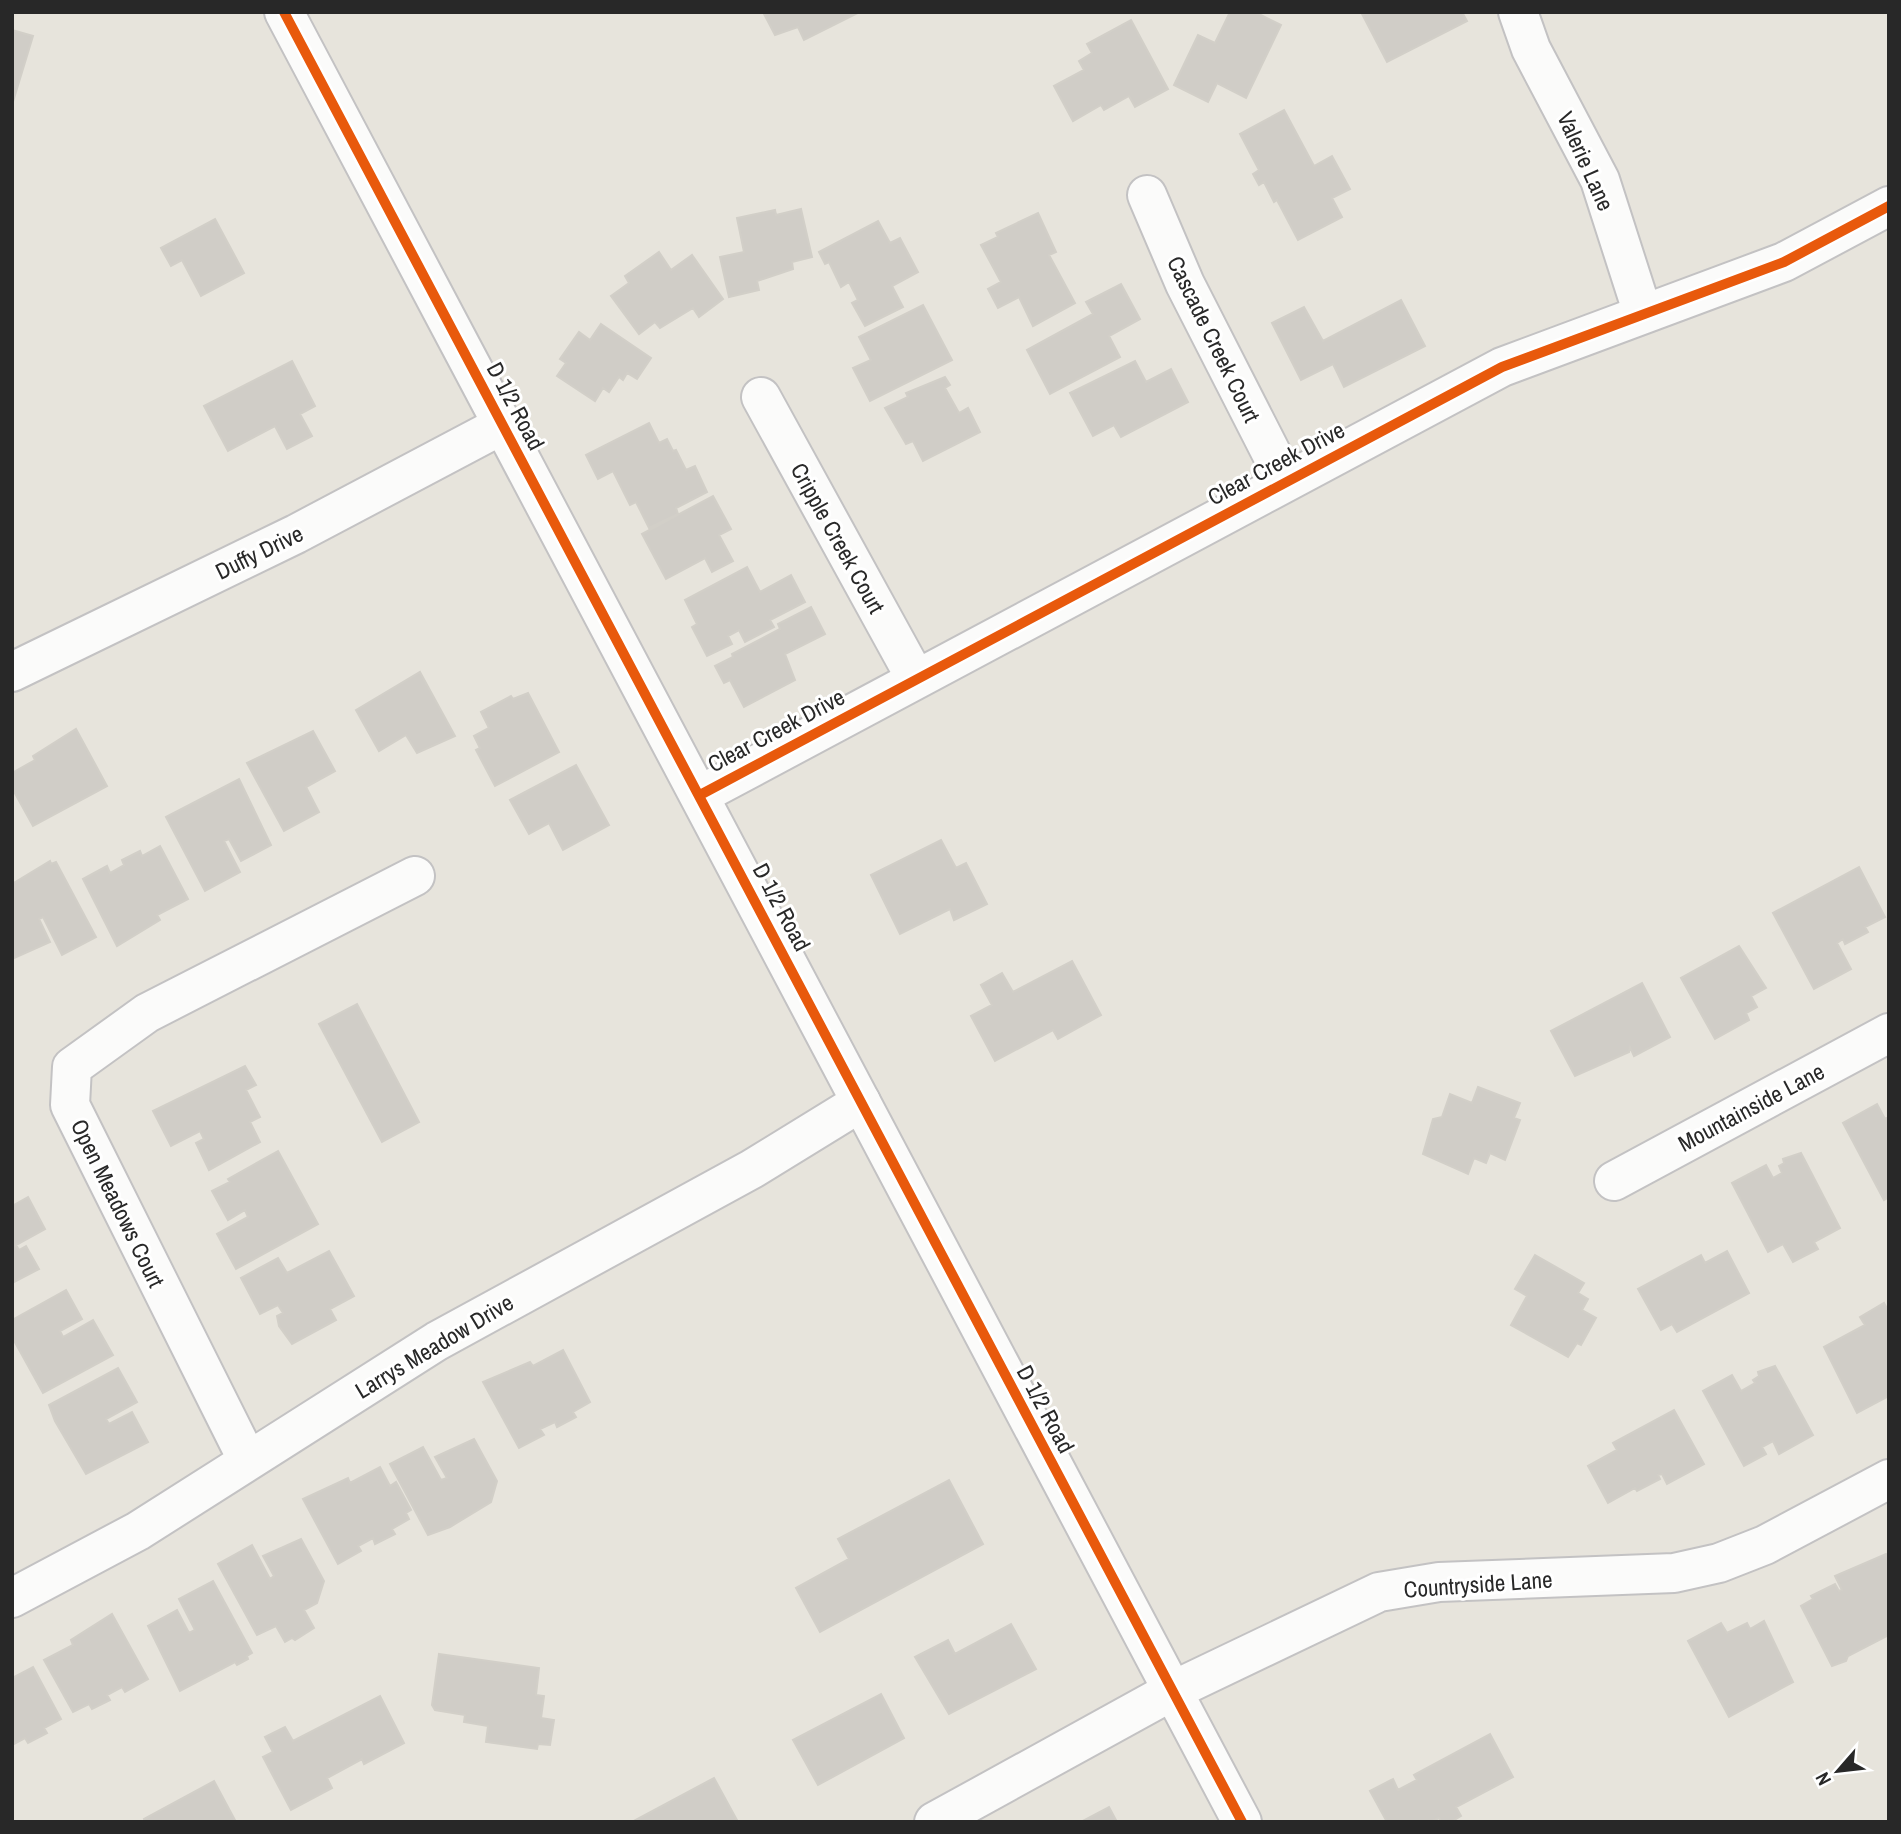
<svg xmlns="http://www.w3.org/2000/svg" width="1901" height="1834" viewBox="0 0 1901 1834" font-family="'Archivo Narrow',sans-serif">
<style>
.building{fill:#d0cdc7;stroke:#d2cfc8;stroke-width:2}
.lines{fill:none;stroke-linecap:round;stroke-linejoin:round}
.street-casing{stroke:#c3c2c3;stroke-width:42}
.secondary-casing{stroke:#c3c2c3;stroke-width:42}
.street{stroke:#fbfbfa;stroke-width:38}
.secondary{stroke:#fbfbfa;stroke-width:38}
.cycleway-casing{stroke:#fff;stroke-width:15}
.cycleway{stroke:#e8590c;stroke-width:10}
.labels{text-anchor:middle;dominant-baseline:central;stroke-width:6;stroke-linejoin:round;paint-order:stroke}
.street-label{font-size:23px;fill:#282828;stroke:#fff}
</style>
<rect width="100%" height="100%" fill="#e7e4dc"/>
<path class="building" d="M763,12H858V13L804,40L798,27L775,35Z
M1230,12H1255L1281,25L1246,98L1217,83L1208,102L1174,85L1198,35L1215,43Z
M1361,12H1462L1467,21L1387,62Z
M1131,20L1168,89L1135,107L1129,96L1104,110L1101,105L1073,121L1054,86L1084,70L1079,61L1092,53L1087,44Z
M12,30L33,36L12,105Z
M1284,110L1314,166L1332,156L1350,189L1332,198L1342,217L1298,240L1277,200L1274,202L1264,182L1259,185L1253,174L1259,170L1240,134Z
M801,209L812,257L792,262L793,269L757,281L759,290L729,297L720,257L744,252L737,218L775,210L776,215Z
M1038,213L1056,252L1049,255L1075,303L1033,326L1019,297L998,308L988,289L1001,282L981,245L998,237L996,233Z
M215,219L244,273L201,296L182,260L171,266L161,248Z
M878,221L890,243L900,238L918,272L892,286L903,307L865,326L852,303L858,300L849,282L841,287L829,262L825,264L819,252Z
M659,252L671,270L692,255L723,299L699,317L693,308L660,328L655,322L639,334L611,296L629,283L625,276Z
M1121,284L1140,319L1109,336L1120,357L1050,394L1027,350L1093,314L1086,302Z
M1401,300L1425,346L1344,387L1333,364L1301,380L1272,323L1304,307L1323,341Z
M923,305L952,360L870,401L853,368L871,360L859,337Z
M601,324L651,358L637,379L627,373L623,380L619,377L609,392L603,388L595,401L557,376L566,363L560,359L579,332L590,340Z
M292,361L315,406L300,414L312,436L287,449L275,426L228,451L204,406Z
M1135,361L1146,382L1171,369L1188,402L1121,437L1114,425L1093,436L1070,393Z
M945,377L950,385L945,388L959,413L968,408L980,432L923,461L913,441L906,444L885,408L908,397L906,393Z
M649,423L659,443L667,439L673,451L676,450L686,470L695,466L707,492L676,508L678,514L649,528L636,502L630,505L613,471L598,479L586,455Z
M713,496L731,529L719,535L733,561L712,572L705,558L666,579L642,534Z
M747,567L760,592L791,575L805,602L770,620L774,627L745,642L739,630L728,636L732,644L707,656L692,627L697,624L685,600Z
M811,607L825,634L785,654L795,680L744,707L730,680L724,683L715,666L733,657L732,654L780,629L778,624Z
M420,672L455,736L417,753L406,735L379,751L356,710Z
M528,693L559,752L495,786L476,750L480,748L474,736L489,728L481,712L511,696L513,699Z
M76,729L107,786L33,826L12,788V773L35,760L33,756Z
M313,731L335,771L306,787L319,812L284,831L247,763Z
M576,765L609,825L563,850L549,823L529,834L510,800Z
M239,779L271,845L241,861L229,839L224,841L240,872L205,891L166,817Z
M941,840L956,868L966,863L987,904L954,920L950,909L900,934L871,875Z
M160,846L188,899L157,915L160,920L117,946L83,879L107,866L110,873L124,865L122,860L140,851L142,856Z
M50,861L51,864L56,862L96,937L62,955L43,917L39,919L50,942L12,959V884Z
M1859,867L1885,917L1865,927L1868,932L1845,944L1843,939L1837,943L1851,969L1814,989L1773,913Z
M1739,946L1766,988L1751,996L1757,1007L1746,1013L1749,1020L1715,1039L1681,978Z
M1072,961L1101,1015L1058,1039L1053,1030L995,1061L971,1016L992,1005L981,985L1002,973L1013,992Z
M1642,983L1670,1037L1634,1056L1630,1047L1629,1052L1575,1076L1551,1031Z
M357,1004L419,1122L382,1142L319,1024Z
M245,1066L256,1085L246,1090L260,1117L250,1122L260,1142L209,1170L196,1143L204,1139L200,1131L171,1146L153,1111Z
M1478,1087L1520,1103L1514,1118L1520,1120L1505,1160L1490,1153L1486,1163L1474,1158L1468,1174L1423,1154L1433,1119L1442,1117L1450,1094L1472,1103Z
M1877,1104L1885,1119L1889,1117V1197L1884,1200L1843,1123Z
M278,1151L318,1224L236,1269L217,1234L248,1217L245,1210L228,1220L212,1191L230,1182L228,1179Z
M1801,1153L1840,1228L1814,1242L1818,1249L1793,1262L1783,1244L1768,1252L1732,1183L1766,1165L1773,1178L1782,1173L1779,1166L1784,1163L1783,1159Z
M28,1197L45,1229L16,1245L19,1250L26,1246L39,1269L12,1283V1206Z
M329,1251L354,1296L330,1309L336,1320L292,1344L279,1326L277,1316L283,1313L278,1305L260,1314L241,1278L278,1258L287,1273Z
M1727,1251L1749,1293L1677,1332L1672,1324L1661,1330L1638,1289L1701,1255L1705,1263Z
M1535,1255L1584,1283L1578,1293L1588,1299L1582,1310L1596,1318L1581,1345L1577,1343L1568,1357L1511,1325L1527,1296L1515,1289Z
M66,1290L82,1319L60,1331L63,1337L93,1320L113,1355L43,1393L12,1337V1320Z
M1884,1303L1889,1312V1396L1857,1413L1824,1347L1865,1325L1860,1317Z
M563,1350L590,1402L573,1412L576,1417L557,1427L555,1422L540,1429L544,1435L519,1448L483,1382L530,1362L533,1366Z
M1775,1366L1813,1435L1779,1454L1773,1441L1762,1447L1766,1454L1744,1466L1703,1391L1732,1375L1741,1391L1755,1383L1753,1380L1759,1376L1758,1372Z
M118,1368L137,1402L106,1419L109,1424L132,1412L148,1442L86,1474L55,1421L49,1405Z
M1674,1410L1704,1464L1667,1484L1662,1474L1658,1475L1660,1479L1637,1491L1635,1488L1608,1503L1588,1466L1617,1450L1613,1443Z
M474,1439L497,1481L491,1502L450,1527L428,1535L390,1464L423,1447L441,1480L447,1478L435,1457Z
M380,1467L390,1486L396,1482L411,1510L406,1513L409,1519L392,1529L395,1534L375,1544L373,1538L358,1546L361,1551L338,1564L303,1499L348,1478L350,1483Z
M949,1480L983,1544L820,1632L796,1588L849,1559L838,1539Z
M301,1539L324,1581L317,1603L304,1610L314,1628L295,1640L292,1638L285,1642L276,1626L257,1635L218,1564L252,1545L270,1579L274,1576L263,1556Z
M1886,1554L1889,1559V1635L1848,1656L1846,1661L1832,1666L1801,1606L1813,1599L1811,1596L1835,1584L1839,1591L1842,1590L1835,1576Z
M213,1581L252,1653L247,1656L248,1659L237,1665L235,1662L180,1691L148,1626L177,1610L189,1633L195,1630L179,1599Z
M112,1614L148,1679L125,1692L122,1687L107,1695L110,1700L92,1709L89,1704L73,1712L44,1660L73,1645L71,1640Z
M1764,1621L1793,1682L1729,1717L1688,1641L1721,1623L1727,1633L1747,1623L1750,1629Z
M1011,1624L1036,1669L949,1714L915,1657L948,1640L955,1654Z
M439,1654L539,1668L536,1695L544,1696L541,1718L554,1720L550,1745L538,1744L537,1749L486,1742L488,1726L464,1722L465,1715L435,1710L432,1705Z
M33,1667L61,1719L44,1728L47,1733L28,1743L25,1738L12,1745V1678Z
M881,1694L904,1738L818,1785L793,1740Z
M380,1696L404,1743L364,1764L362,1759L327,1778L332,1788L291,1810L263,1757L273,1752L265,1737L285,1727L293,1741Z
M1490,1734L1513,1777L1456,1807L1461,1816L1451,1822H1441L1439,1818L1431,1822H1387L1370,1791L1393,1779L1398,1790L1417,1780L1414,1775Z
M714,1778L738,1822H632Z
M214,1781L236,1822H145L144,1819Z
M1109,1807L1117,1822H1081Z"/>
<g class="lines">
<g class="street-casing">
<path id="street" d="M1518,12L1531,49L1600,180L1643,314
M1147,195L1185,284L1286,482
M761,397L916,679
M12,672L296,534L502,425
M700,795L1502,367L1784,262L1889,206
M1614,1181L1889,1033
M248,1461L70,1105L72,1067L147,1013L415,876
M12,1598L138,1531L437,1341L752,1169L861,1102
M934,1822L1172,1691L1379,1592L1439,1582L1674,1573L1719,1563L1765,1545L1889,1479"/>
</g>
<g class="secondary-casing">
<path id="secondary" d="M284,12L1242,1822"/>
</g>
<use href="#street" class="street"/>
<use href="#secondary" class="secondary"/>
<g class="cycleway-casing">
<path id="cycleway" d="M284,12L1242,1822
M700,795L1502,367L1784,262L1889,206"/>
</g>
<use href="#cycleway" class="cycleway"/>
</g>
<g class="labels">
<g class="street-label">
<text transform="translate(1586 161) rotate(66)">Valerie Lane</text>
<text transform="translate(1214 339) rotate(64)">Cascade Creek Court</text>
<text transform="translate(516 406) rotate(62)">D 1/2 Road</text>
<text transform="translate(1276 463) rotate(-28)">Clear Creek Drive</text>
<text transform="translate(838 538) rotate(61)">Cripple Creek Court</text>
<text transform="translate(259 552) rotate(-26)">Duffy Drive</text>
<text transform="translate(776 730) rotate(-28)">Clear Creek Drive</text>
<text transform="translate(782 907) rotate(62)">D 1/2 Road</text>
<text transform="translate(1751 1107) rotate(-28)">Mountainside Lane</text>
<text transform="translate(118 1203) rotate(64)">Open Meadows Court</text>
<text transform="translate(434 1346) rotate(-31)">Larrys Meadow Drive</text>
<text transform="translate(1046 1409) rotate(62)">D 1/2 Road</text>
<text transform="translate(1478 1584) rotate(-4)">Countryside Lane</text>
</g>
</g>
<rect width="1901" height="1834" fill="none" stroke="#282828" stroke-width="28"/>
<g transform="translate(1838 1771) rotate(242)" stroke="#ffffff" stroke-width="5" paint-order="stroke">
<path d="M0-5L12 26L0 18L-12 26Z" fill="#282828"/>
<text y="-10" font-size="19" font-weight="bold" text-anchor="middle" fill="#282828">N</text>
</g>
</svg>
